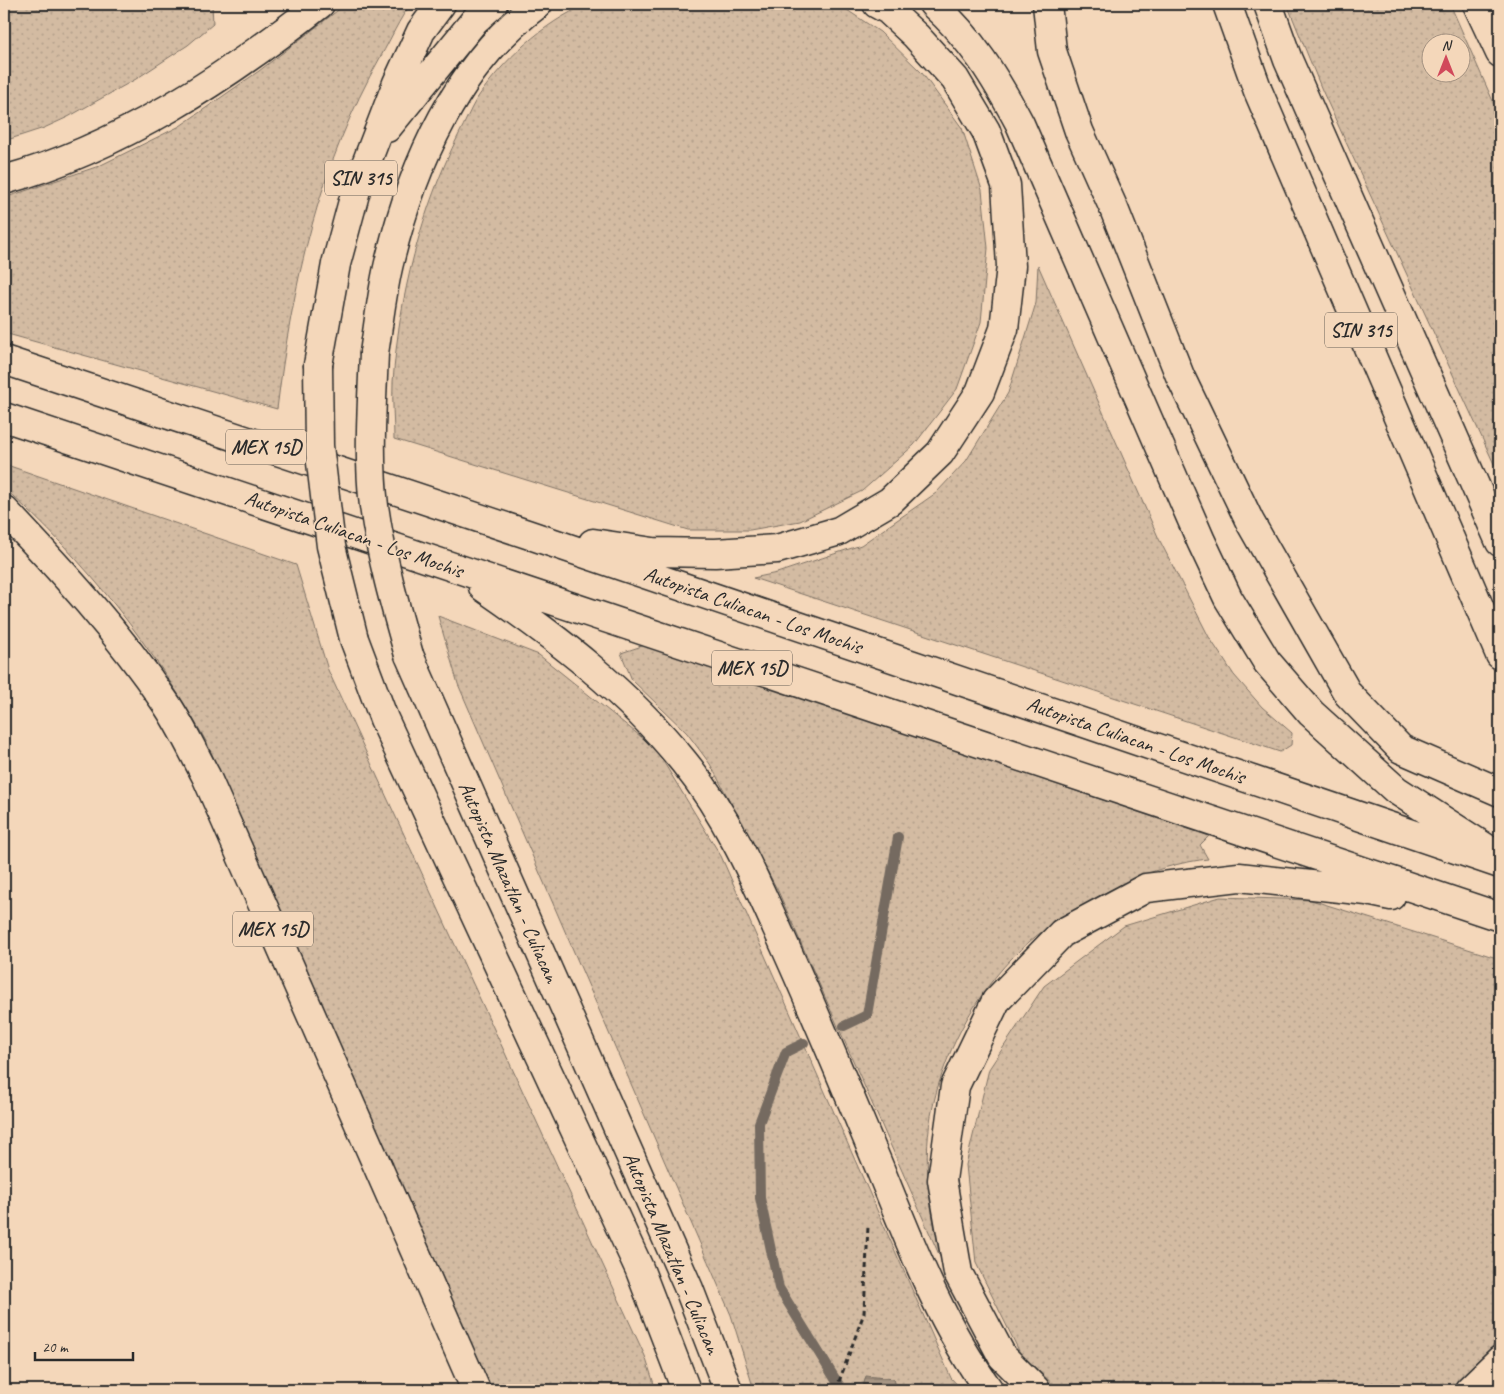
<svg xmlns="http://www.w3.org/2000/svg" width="1504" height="1394" viewBox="0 0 1504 1394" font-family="Caveat,sans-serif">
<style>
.grass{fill:url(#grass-dots);stroke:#7f7366;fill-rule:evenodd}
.water{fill:url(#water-rules);stroke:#756b60}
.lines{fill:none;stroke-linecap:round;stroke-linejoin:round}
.stream{stroke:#756b60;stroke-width:10}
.motorway-casing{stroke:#2b2b2b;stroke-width:31}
.path{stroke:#2b2b2b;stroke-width:3;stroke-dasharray:5 4;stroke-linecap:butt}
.motorway{stroke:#f4d7ba;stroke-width:28}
.motorway-bridge-casing{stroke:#2b2b2b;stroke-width:31;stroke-linecap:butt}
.motorway-bridge{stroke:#f4d7ba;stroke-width:28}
.labels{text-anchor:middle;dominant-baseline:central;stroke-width:4;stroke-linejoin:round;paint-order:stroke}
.shield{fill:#f4d7ba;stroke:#675f56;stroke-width:1}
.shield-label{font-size:20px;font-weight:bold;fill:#2b2b2b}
.street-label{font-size:21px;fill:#2b2b2b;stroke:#f4d7ba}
</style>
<defs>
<pattern id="grass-dots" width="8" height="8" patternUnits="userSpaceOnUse" patternTransform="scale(1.25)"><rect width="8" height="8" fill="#d3bba2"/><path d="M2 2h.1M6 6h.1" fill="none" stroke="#b5a18c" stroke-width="1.8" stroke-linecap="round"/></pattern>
<pattern id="water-rules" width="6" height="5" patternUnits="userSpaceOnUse" patternTransform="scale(1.25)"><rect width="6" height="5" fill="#a79583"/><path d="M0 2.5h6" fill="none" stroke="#887a6b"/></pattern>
</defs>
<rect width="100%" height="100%" fill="#f4d7ba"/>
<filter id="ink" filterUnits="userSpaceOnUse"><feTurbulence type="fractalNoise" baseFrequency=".02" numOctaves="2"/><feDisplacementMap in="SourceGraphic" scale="10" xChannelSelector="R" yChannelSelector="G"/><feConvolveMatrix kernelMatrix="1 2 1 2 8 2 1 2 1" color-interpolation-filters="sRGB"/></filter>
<g filter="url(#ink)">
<path class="grass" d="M4,4H212L213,24L188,45L136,79L68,117L44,128L4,141Z
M346,4H411C399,19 391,39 381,56C319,165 292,286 277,409L4,333V198L99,166L180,126L259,71Z
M587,4H838L880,32L922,73L962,128L982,190L988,248L981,322L957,389L914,445L862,491L800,521L750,530H688L394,439C394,420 392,401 393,382C399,297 421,210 459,134C465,123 470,110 476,100C503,60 543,23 587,4Z
M1287,4H1450L1500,117V477L1322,90ZM1462,42V72H1432V42Z
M1038,265L1159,539L1209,637L1234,675L1262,707L1292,733L1291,745L1280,752L753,578L777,573L861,545L936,493L966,461L1008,393L1036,303Z
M4,464L296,565L328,670L645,1356L656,1390H492L207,743C155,649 85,559 4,488Z
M438,616L539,655L655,748L721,856L951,1378L962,1390H754L731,1315L458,684Z
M645,645L1209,836L1200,845L1208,859C1162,864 1121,882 1082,906C1065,917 1045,928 1029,942C982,982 946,1046 933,1106C921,1158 930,1208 941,1259L778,891L710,764L687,733L632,680L621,653Z
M1220,897L1311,900L1500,959V1337L1456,1390H1059L1020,1353L976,1263L966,1165L989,1069L1044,986L1124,926Z"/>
<path class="water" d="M866,1376L894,1379L897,1390H862Z"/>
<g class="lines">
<path class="stream" d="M844,1026L867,1015L898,837
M804,1043L786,1052L759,1123L760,1198L779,1288L842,1390"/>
<g class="motorway-casing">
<path id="motorway" d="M933,4C972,39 995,77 1020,124L1201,541L1228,598L1267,662L1311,713L1396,790L1486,848
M1047,4L1052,51L1079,131L1114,209L1180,376L1250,522L1348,694L1401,749L1500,792
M1227,4L1258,91L1500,655
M1268,4L1288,60L1500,542
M1477,4L1500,53
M387,128L475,20L493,4
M4,180C120,148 227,77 320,4
M374,353C379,322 382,290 390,259C413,164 458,63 538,4
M4,360L527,534L1500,864
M318,365L336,264L356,190L397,83L421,31L441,4
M4,417L1500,917
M4,510C62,571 118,632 165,702C181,725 193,752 206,776L476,1390
M593,543L653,552L715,553L777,549L839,531L890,501L940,453L980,392L1004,329L1011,266L1006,185L986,131L955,79L916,36L888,10L877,4
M483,587C557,638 627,691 684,762C728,816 756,881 784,944C817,1017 847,1090 878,1164C910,1242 939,1321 989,1390
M354,639L384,719L639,1268L686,1390
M409,655L689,1289L728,1390
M1036,1390L1002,1356L958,1273L942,1180L955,1086L996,1001L1062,933L1146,888L1239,877L1367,891L1391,896
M1469,1390L1500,1360"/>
</g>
<path class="path" d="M836,1390L864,1313L868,1226"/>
<use href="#motorway" class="motorway"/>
<g class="motorway-bridge-casing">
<path id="motorway-bridge" d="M374,353C372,404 368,456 374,506C381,557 395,606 409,655
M318,365L319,446L331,546L354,639"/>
</g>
<use href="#motorway-bridge" class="motorway-bridge"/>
</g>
</g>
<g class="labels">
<g class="shield">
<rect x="325" y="160.5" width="72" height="35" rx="4"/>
<rect x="1325" y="312.5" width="72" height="35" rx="4"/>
<rect x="226" y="429.5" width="80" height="35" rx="4"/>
<rect x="712" y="650.5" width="80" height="35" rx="4"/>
<rect x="233" y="911.5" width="80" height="35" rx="4"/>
</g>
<g class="shield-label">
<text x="361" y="178">SIN 315</text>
<text x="1361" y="330">SIN 315</text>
<text x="266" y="447">MEX 15D</text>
<text x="752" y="668">MEX 15D</text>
<text x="273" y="929">MEX 15D</text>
</g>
<g class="street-label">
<text transform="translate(354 534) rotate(19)">Autopista Culiacan - Los Mochis</text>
<text transform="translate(753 610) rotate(19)">Autopista Culiacan - Los Mochis</text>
<text transform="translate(1136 740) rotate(19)">Autopista Culiacan - Los Mochis</text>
<text transform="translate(509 882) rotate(66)">Autopista Mazatlan - Culiacan</text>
<text transform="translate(672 1253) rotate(67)">Autopista Mazatlan - Culiacan</text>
</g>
</g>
<rect width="1504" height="1394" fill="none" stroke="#f4d7ba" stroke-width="20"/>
<rect x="10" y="10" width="1484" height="1374" fill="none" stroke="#2b2b2b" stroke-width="2" filter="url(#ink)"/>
<g transform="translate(1446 58)"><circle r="24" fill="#f4d7ba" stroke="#a49281"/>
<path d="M0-4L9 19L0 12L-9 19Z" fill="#d1495b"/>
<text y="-8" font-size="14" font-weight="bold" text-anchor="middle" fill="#2b2b2b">N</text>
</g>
<path d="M35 1352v8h98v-8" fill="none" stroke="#2b2b2b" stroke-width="2.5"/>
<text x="42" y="1352" font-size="15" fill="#2b2b2b" stroke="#f4d7ba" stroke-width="4" paint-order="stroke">20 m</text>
</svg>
